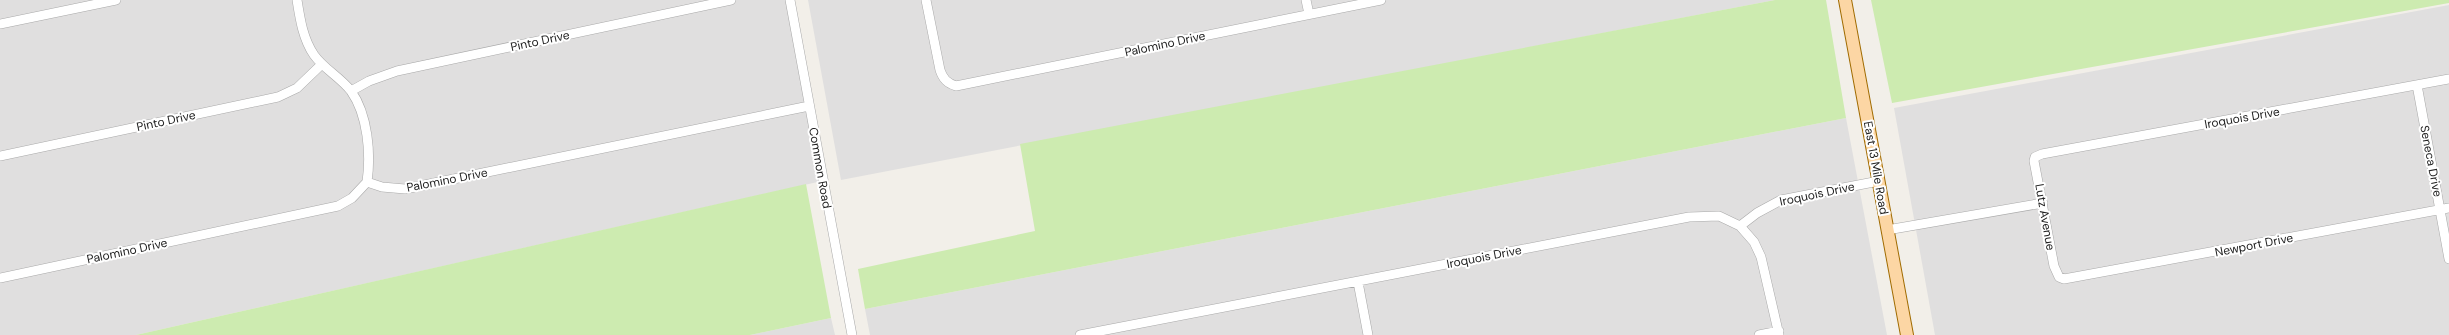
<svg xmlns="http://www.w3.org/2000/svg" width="2449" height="335" viewBox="0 0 2449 335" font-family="'DM Sans',sans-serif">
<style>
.residential{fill:#e0dfdf}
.grass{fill:#cdebb0}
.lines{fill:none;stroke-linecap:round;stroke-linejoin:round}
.minor-casing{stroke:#a9a9a9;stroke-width:10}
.major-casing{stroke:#a06b00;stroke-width:14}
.minor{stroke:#fff;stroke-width:9}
.major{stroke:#fcd6a4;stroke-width:12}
.labels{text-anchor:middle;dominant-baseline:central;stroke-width:4;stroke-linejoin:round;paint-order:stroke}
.street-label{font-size:12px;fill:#222;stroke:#fff}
</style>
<rect width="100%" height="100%" fill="#f2efe9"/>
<path class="residential" d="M0,0H790L822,181L136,335H0Z
M808,0H1775L841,180Z
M2449,5V335H1935L1894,108Z
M1846,118L1887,335H870L865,309Z
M831,318L835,335H750Z"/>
<path class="grass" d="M1775,0H1826L1846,118L865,309L858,269L1035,231L1020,144Z
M1871,0H2449V3L1892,103Z
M806,184L831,318L750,335H136Z"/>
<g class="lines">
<g class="minor-casing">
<path id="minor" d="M297,0C300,19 303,39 314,55C324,69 340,77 351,91C368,115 371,154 367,182
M790,0L852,335
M926,0L940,70C943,79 947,83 956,86L1381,0
M1306,0L1309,14
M0,24L116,0
M2449,79L2042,154L2035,157L2034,161L2054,266L2059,277L2064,279L2449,208
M2417,85L2449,259
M351,91L369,81L397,71L731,0
M0,156L278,97L297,88L322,64
M367,182L382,187L405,189L809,106
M1740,226L1754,242L1761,257L1779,335
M1887,230L2043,203
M0,278L338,206L352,198L367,182
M1358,282L1368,335
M1080,335L1689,217L1719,216L1740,226L1757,213L1781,200L1879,181
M1759,335L1779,331"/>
</g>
<g class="major-casing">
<path id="major" d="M1845,0L1907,335"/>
</g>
<use href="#minor" class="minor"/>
<use href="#major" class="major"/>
</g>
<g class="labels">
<g class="street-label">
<text transform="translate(540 41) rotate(-12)">Pinto Drive</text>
<text transform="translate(1165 44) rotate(-12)">Palomino Drive</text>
<text transform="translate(2242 118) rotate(-10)">Iroquois Drive</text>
<text transform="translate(166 121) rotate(-12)">Pinto Drive</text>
<text transform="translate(2431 161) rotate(79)">Seneca Drive</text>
<text transform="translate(820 168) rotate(80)">Common Road</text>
<text transform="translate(1876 168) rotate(80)">East 13 Mile Road</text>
<text transform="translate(447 180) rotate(-11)">Palomino Drive</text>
<text transform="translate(1817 194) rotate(-12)">Iroquois Drive</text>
<text transform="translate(2045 217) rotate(80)">Lutz Avenue</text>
<text transform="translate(2254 245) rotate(-11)">Newport Drive</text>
<text transform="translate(127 251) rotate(-12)">Palomino Drive</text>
<text transform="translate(1484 257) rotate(-11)">Iroquois Drive</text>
</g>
</g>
</svg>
